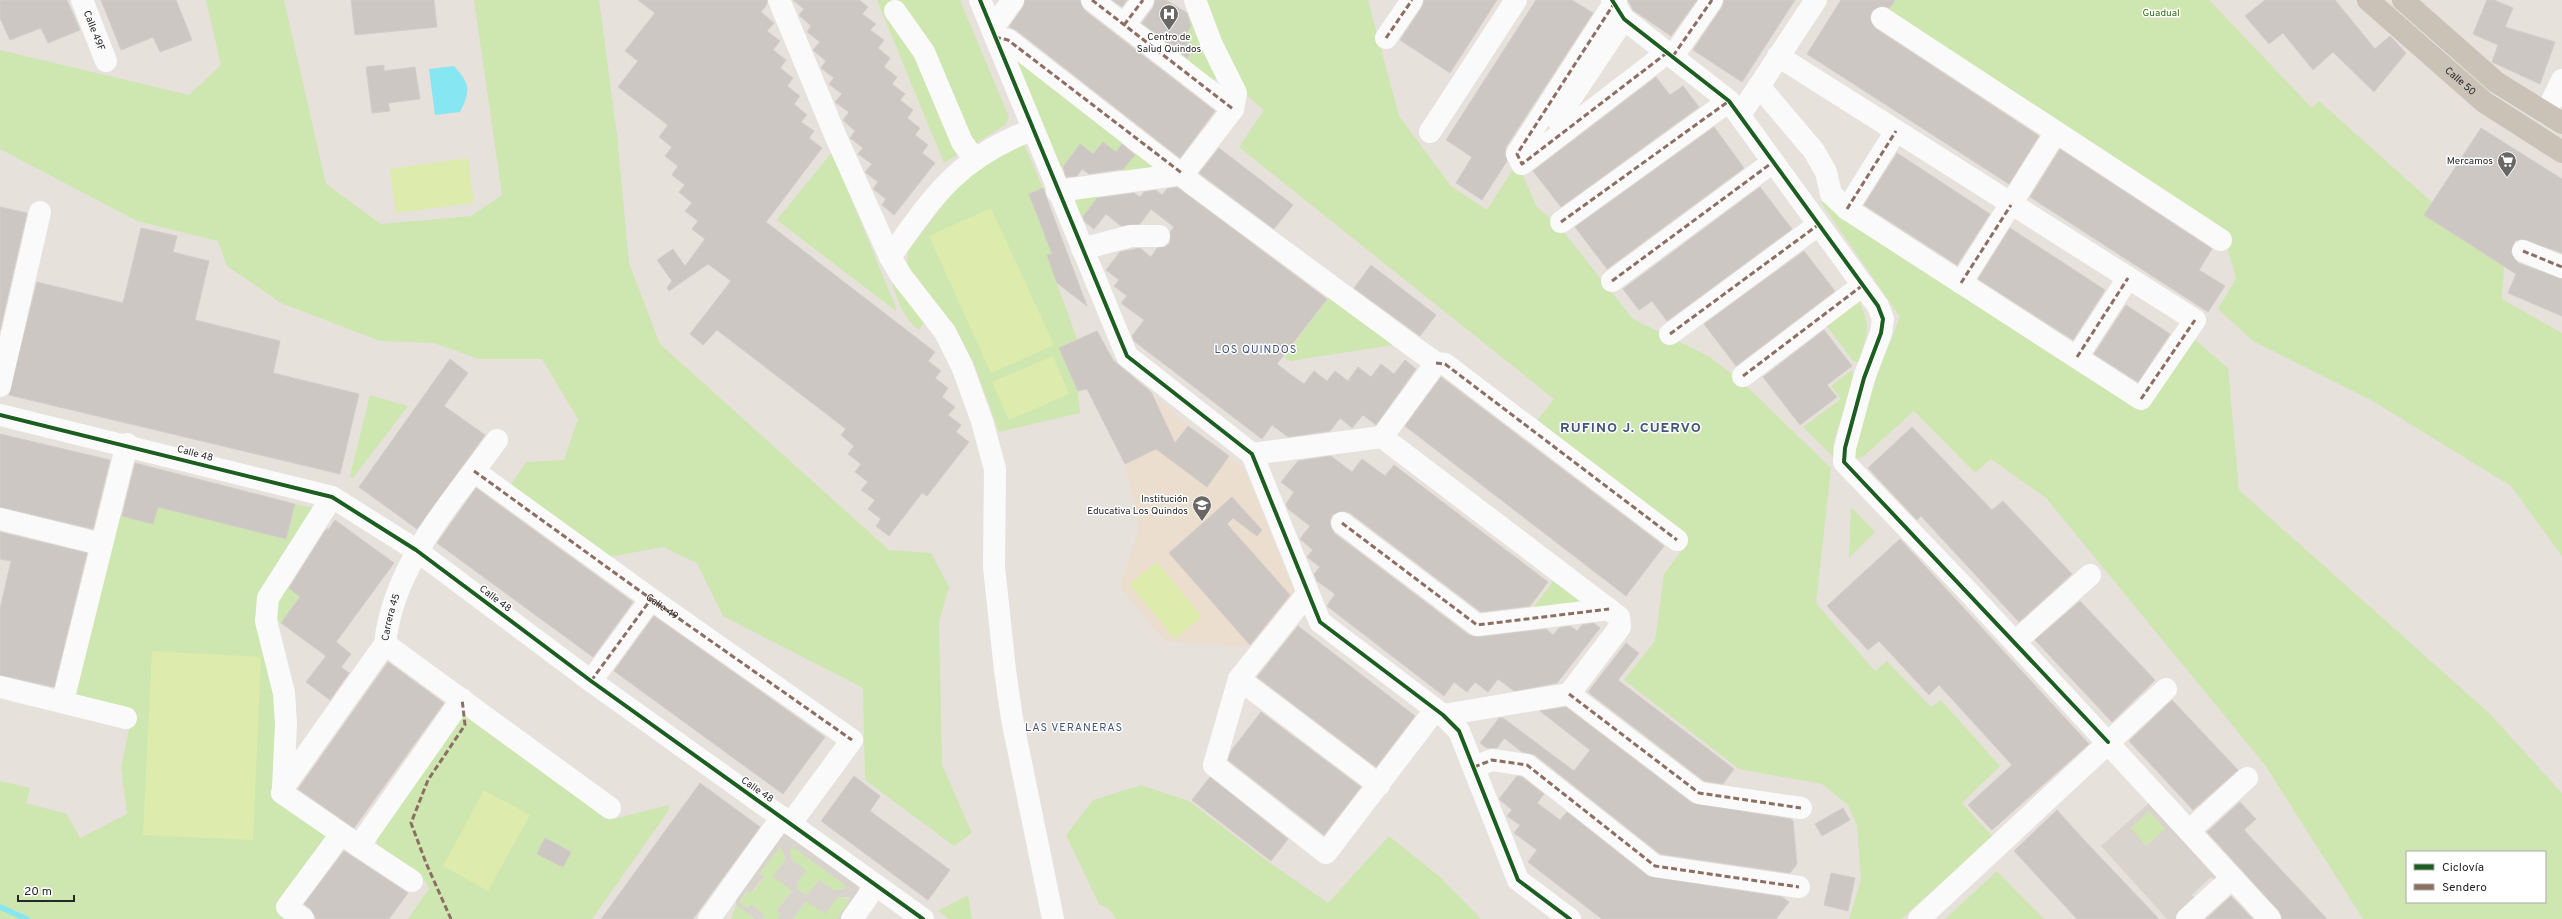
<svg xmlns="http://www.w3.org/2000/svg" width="2562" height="919" viewBox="0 0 2562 919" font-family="Overpass,sans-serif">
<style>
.education{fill:#ecdece}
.green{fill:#cee6b0;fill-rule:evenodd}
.pitch{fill:#ddebad}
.plaza{fill:#d9d3cd;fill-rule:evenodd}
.water{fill:#86e6f2}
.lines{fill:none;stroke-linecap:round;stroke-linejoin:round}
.stream{stroke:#86e6f2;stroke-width:5.5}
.building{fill:#ccc7c3;stroke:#d2cdc8}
.minor{stroke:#fbfafa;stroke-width:22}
.major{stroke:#cac2b6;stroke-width:22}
.quiet{stroke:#8d6e63;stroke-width:3;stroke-dasharray:6 3;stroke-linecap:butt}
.cycleway-casing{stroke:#fff;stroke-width:6}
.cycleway{stroke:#1b5e20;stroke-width:4}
.labels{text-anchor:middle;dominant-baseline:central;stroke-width:3;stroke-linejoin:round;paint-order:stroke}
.park-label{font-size:10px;fill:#306b11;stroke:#fff}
.street-label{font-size:10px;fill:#272727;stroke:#fff}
.poi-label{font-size:10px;fill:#272727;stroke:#fff;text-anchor:end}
.neighbourhood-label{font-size:11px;letter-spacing:1px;fill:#43557c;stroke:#fff}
.district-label{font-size:14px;font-weight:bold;letter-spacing:1px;fill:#43557c;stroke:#fff}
</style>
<rect width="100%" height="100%" fill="#e7e1dc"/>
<path class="education" d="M1150,392L1188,426L1245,470L1297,599L1245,647L1165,641L1120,587L1139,528L1125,464Z"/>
<path class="green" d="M206,0H284L326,184L381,224L471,216L502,195L474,0H599L617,135L629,263L660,344L889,550L931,553L949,587L939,622L942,765L972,833L954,846L865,780L863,688L723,616L697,563L663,547L609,557L510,486L526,462L564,460L578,419L542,359H479L434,343L380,341L281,303L227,266L218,241L137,221L0,149V50L189,95L221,65Z
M877,0H960L1009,117L1005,125L944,163Z
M1202,0H1368L1399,116L1451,186L1487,210L1517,163L1537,207L1558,225L1633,319L1708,356L1739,379L1831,468L1816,603L1875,671L1887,661L1931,707L1941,700L2000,766L1962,803L1993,837L1901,919H1849L1861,880L1857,825L1848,805L1822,784L1739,769L1624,680L1655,641L1664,574L1687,544L1535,423L1554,399L1239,147L1264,110L1243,92Z
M1895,0H2209L2312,108L2319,101L2433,203L2425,216L2504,266L2502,299L2562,333V556L2511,486L2371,400L2253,341L2218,309L2236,278L2226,243L1887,13Z
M1188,13H1190L1218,75L1210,85L1130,23L1138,21L1187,59L1193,50L1186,45L1190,40L1184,36L1191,27Z
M1013,53L1126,139L1116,152L1103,142L1093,154L1080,144L1059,171Z
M1024,144L1043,188L1029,194L1052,254L1047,256L1077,339L1059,348L1078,391L1080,413L999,432L974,364L955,327L907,265L908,251L958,185L977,169Z
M1139,149L1168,166L1118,176Z
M832,152L896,308V311L777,220Z
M1102,192L1081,219L1075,202L1079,197Z
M1820,201L1831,205L2141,410L2194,339L2228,368L2239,490L2489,713L2562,793V919H2363L2265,765L2046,498L1991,459L1975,473L1914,411L1864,456L1855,459L1854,451L1878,372L1900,317ZM2407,852H2545V902H2407Z
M894,282L926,319L919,330C903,318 898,301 892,283Z
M1856,296C1872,326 1868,330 1859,362L1853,361L1823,321Z
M1329,297L1399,344L1290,361L1284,357Z
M1852,370L1854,378L1833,444V457L1803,427L1841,399L1831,386Z
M370,395L408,406L353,478L350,476Z
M295,504L314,508L258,595L278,696L273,778L331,837L291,919H0V781L30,788L26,803L67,814L80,838L127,814L121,768L132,714L72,698L116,522L121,516L153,524L158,507L286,539Z
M1851,507L1875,532L1849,558Z
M1556,578L1590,604L1529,613Z
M286,586L300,597L281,623L275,617L277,598Z
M468,712L614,819L669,805V810L592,919H408L429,889L426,882L378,849L376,837L461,714Z
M1141,785L1189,801L1270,863L1328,903L1389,836L1440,877L1481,919H1116L1109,909L1099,904L1066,835L1093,800Z
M2149,811L2165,829L2146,846L2130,828Z
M793,846L847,885L844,889L833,890L820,880L806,895L797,889L798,881L805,870L792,860L790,850Z
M780,847L786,859L792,890L776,911L781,914L777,919H762L765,915L751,904L747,909L739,902L748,891L752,893L764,878L759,874Z
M1997,871L2044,919H1945Z
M968,895L972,919H974H949L938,911Z
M838,897L851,899L837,919H793L806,901Z
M736,905L755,919H731Z"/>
<path class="pitch" d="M468,158L474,203L396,213L390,169Z
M991,208L1054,345L991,373L929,236Z
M1053,356L1069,394L1009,420L992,382Z
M1157,562L1202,617L1175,639L1129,584Z
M152,651L261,657L253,840L143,835Z
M484,790L530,815L488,891L443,866Z"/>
<path class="plaza" d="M2149,803L2220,882L2180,919H2167L2101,846ZM2149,811L2165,829L2146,846L2131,828ZM2211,877L2216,882L2196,900L2192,895Z
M781,834L788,835L858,885L859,896L843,919H837L851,899L848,897H838L825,914L806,901L793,919H777L781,914L776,911L792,891L773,876L786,859L780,847L759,874L764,877L751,893L747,891L739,902L747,909L751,904L765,915L762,919H755L736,905V898ZM793,847L846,886L844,889L833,890L820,880L806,895L797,889L798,881L806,870L792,860L790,850Z"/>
<path class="water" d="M454,66C470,84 471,90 460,112L435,115L429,69Z"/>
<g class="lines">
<path class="stream" d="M0,907L27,919"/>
</g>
<path class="building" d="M0,0H67L80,30L48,43L41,28L10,40L0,18Z
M101,0H176L192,40L160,52L153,37L121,50Z
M351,0H434L437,27L355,35Z
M638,0H767V4L761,12L774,23L767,31L780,41L773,50L786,60L780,68L793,78L787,86L800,96L794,104L807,115L801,122L814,131L809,138L822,148L766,222L935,352L928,361L941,371L935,378L948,388L942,397L955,407L948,415L961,425L956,432L969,442L927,496L922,493L889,536L876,526L881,519L868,509L875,500L861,490L868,482L855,472L861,464L848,454L854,446L841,435L846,429L717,330L703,345L690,334L731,281L708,264L669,291L667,288L672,281L657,260L673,249L685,266L705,239L692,229L698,221L685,211L692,203L679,192L685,185L672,175L678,166L665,156L672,147L659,137L668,125L618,87L638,61L625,51L655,13Z
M793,0H859L868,7L862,14L876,24L870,30L884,40L878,48L890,58L884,67L897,77L892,84L905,94L900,100L913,110L907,118L920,128L915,135L928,145L922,153L935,163L894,215L882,205L886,199L873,189L878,182L865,172L872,164L858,154L863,148L850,138L855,131L843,120L849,112L835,102L842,94L829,84L834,78L821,68L826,61L813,50L820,42L807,32L811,26L799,15L804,9Z
M1025,0H1080L1084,10L1215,111L1180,158L1016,30L1009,27L1023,7Z
M1112,0H1127L1122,7Z
M1155,0H1166L1187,13L1191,27L1184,36L1190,40L1186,45L1193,50L1187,58L1142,23L1153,8Z
M1424,0H1497L1450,73L1400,40L1422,7Z
M1536,0H1572L1593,13L1506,147L1505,154L1507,161L1482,200L1456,183L1472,157L1446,140Z
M1628,0H1697L1671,36L1633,10Z
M1724,0H1795L1742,82L1693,50L1722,7Z
M1841,0H1895L1890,8L1882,6L1872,11L1870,18L1875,28L2039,136L2009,184L1807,54Z
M2265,0H2335L2375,49L2390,36L2406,53L2374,92L2333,52L2313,70L2283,33L2269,44L2245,16Z
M2487,0H2494L2513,8L2505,27L2555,42L2540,84L2492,62L2498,45L2473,34Z
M384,65V71L415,67L420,99L388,103L390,111L372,113L366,67Z
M1656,77L1670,95L1683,86L1699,107L1561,207L1533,171Z
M1714,127L1744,168L1607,269L1575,227Z
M2481,128L2562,179V253L2522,239L2515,241L2511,252L2518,263L2562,279V316L2508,293L2516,274L2424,215Z
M1103,142L1116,152L1122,144L1135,155L1123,169L1089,174L1082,169L1077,176L1066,177L1063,167L1080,144L1093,154Z
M1219,148L1293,205L1274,229L1199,173Z
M2060,149L2212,249L2199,270L2225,286L2208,312L2030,197Z
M1897,153L1990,214L1957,265L1864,205Z
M1177,187L1327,299L1277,364L1290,374L1304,384L1314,371L1327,381L1335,371L1348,381L1358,367L1371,377L1381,364L1394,374L1405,360L1416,369L1376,425L1363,415L1352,428L1340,418L1330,431L1288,437L1272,425L1262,439L1134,341L1132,336L1144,320L1121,303L1127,296L1114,286L1119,280L1106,270L1120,252L1140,248L1151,257L1157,248L1165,247L1170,243V232L1174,227L1151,209L1140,224L1121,226L1106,214L1094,229L1085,222L1083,217L1097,198L1134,193L1140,197L1144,192L1156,190L1162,195L1167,189Z
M1760,187L1792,229L1667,321L1652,301L1639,310L1623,289Z
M1043,188L1060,234L1087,306L1057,283L1054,275L1047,255L1052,254L1029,194Z
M0,207L27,213L0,330Z
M141,228L177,236L173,252L209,261L195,320L280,341L273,373L359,394L340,474L9,395L37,282L123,303Z
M2010,228L2105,290L2073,340L1978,279Z
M1804,251L1835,291L1736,366L1704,324Z
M1371,265L1436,315L1420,336L1354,288Z
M2126,305L2170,334L2138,382L2094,354Z
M1824,330L1852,366L1827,385L1837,397L1800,425L1763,377Z
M1097,331L1113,360L1151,392L1175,443L1188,426L1229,456L1207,487L1156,449L1125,464L1087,389L1078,391L1059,348Z
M450,359L468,373L444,406L485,435L417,529L359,487Z
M1441,377L1664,546L1626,596L1405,426Z
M1912,427L1992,510L2003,501L2072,574L2019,622L1921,516L1917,520L1868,468Z
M0,434L110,460L93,529L0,507Z
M1331,456L1352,472L1362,459L1385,476L1394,465L1548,582L1530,606L1481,612L1350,513L1343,511L1332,515L1330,522L1334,533L1469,635L1478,637L1546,629L1553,635L1559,628L1570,626L1577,631L1582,625L1594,623L1600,628L1557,683L1514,691L1498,679L1488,692L1475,682L1467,692L1454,682L1444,696L1327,606L1335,594L1317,581L1314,574L1320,567L1307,557L1313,550L1300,539L1310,526L1288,509L1286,504L1294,492L1281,482L1298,461Z
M135,463L295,504L286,539L158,507L153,524L122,516Z
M476,488L633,602L593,657L437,543Z
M1232,497L1262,530L1257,536L1233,518L1227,524L1290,595L1250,645L1169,553Z
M335,520L394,563L336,642L351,654L341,667L349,673L330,700L306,682L326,656L281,623L300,597L289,588L325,531L328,528L327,532Z
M0,532L87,553L54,687L0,675V609L11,561L0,559Z
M1900,539L2089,744L1992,830L1968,805L2012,765L1939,685L1929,695L1879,641L1868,650L1827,606Z
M2080,601L2155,680L2112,722L2035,640Z
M654,616L825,737L783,794L614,671Z
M1298,626L1415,716L1376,767L1257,677Z
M1626,643L1639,653L1618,680L1734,769L1723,784L1704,781L1588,692Z
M388,662L444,703L354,828L298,789Z
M2172,700L2238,770L2193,810L2129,741Z
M1566,707L1692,803L1791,819L1793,821L1797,864L1790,873L1660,854L1535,755L1522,752L1504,738L1497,748H1487L1480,743L1499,718H1503L1574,771L1590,750L1540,711Z
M1261,712L1361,787L1324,835L1228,760L1231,751Z
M854,776L880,796L870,811L950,870L928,900L821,821Z
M1517,776L1522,777L1544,794L1537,803L1560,820L1567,812L1648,876L1782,897L1789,902L1776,919H1602L1528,862L1537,850L1514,833L1520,825L1507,816L1512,810L1499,799Z
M1210,777L1288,839L1271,861L1192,800Z
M700,783L760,827L711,894L693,919H601Z
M2240,802L2256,819L2244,830L2327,919H2282L2279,911L2207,832Z
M1843,808L1850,820L1822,836L1815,824Z
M2057,810L2085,841L2159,919H2077L2014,851Z
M545,838L571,852L563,867L537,854Z
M344,851L408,893L389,919H316L311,909L304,904Z
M1831,873L1855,878L1848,911L1824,905Z
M2231,896L2253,919H2206Z"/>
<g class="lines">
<g class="minor">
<path id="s1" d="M82,0L106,61"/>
<path d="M779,0L836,137L890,257L902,277L945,332L962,366L982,421L995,469L994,567L1005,670L1012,719L1053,919"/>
<path d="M980,0L1127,356L1252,454L1320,622L1443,715L1459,731L1518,880L1570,919"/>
<path d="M1092,0L1233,109"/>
<path d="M1612,0L1624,19L1729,101L1878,306L1883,319L1881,333L1864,378L1845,448L1844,462L1963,586L2270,919"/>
<path d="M1616,0L1517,154L1522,164L1668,52"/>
<path d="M895,11L924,52L962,142L975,160"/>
<path d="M1882,18L2221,240"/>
<path d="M1124,25L1143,0"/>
<path d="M992,29L1013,0"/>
<path d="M995,37L1008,40L1198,188L1415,348L1436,363L1445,364L1677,540"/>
<path d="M1386,38L1412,0"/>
<path d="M1673,56L1712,0"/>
<path d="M1759,86L1814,151L1826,172L1831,194L1847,209L2141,399L2195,320L1778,56"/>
<path d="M2546,113L2562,80"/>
<path d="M1740,115L1816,0"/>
<path d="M1557,119L1624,19"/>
<path d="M1430,132L1516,0"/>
<path d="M1057,191L1183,174L1233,109L1236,93L1212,45L1195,0"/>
<path d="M1847,209L1896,131"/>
<path d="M1561,222L1729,101"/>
<path d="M1082,249L1131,236H1159"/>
<path d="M2523,251L2562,267"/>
<path d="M890,257C933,196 959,157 1032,130"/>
<path d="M1612,281L1773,162"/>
<path d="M1961,283L2056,132"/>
<path d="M1670,334L1818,225"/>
<path d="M2077,357L2128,278"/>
<path d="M1743,376L1863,285"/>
<path d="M0,386L40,212"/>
<path d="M0,415L332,497L416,550L591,681L923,919"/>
<path d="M1382,437L1436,363"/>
<path d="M1252,454L1382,437L1619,617L1620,627L1569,694L1443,715"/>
<path d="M474,471L651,599L852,740L791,823"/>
<path d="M0,519L101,544"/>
<path d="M1342,523L1477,625L1609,609"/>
<path d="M1308,593L1239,679L1214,765L1326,853L1435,710"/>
<path d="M2015,642L2090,575"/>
<path d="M385,644L610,808"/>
<path d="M1239,679L1379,785"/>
<path d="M591,681L651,599"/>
<path d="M0,687L126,718"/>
<path d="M1569,694L1699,793L1801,808"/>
<path id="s2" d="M462,699L359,846L282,793L283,788L385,644C393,565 452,502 497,440"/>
<path d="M63,701L127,444"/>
<path d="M1474,767L1492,760L1527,765L1655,866L1799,887"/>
<path d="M283,788L286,724L284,693L266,621L268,598L332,497"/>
<path d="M2189,831L2247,778"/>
<path d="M359,846L412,881"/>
<path d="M303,919L287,907L341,834"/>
<path d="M709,919L782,817"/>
<path d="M852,919L876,885"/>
<path d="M1919,919L2166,689"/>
<path d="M2187,919L2232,878"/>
</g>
<g class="major">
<path id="s3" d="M2368,0L2484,102L2562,152"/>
<path d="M2403,0L2496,82L2562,123"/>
</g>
<g class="quiet">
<path d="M1092,0L1233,109"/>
<path d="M1615,2L1517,154L1522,164L1668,52"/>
<path d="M1124,25L1143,0"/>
<path d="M995,37L1008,40L1183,174"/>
<path d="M1386,38L1412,0"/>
<path d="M1673,56L1712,0"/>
<path d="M1847,209L1896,131"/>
<path d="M1561,222L1729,101"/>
<path d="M2523,251L2562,267"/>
<path d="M1612,281L1773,162"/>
<path d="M1961,283L2011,205"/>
<path d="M1670,334L1818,225"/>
<path d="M2077,357L2128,278"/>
<path d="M1436,363L1445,364L1677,540"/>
<path d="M1743,376L1863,285"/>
<path d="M2141,399L2195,320"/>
<path id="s4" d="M474,471L651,599L852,740"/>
<path d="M1342,523L1477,625L1609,609"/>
<path d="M591,681L651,599"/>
<path d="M1569,694L1699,793L1801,808"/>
<path d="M1474,767L1492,760L1527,765L1655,866L1799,887"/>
<path d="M451,919L426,863L411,823L428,780L465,725L462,699"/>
</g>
<g class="cycleway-casing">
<path id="cycleway" d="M980,0L1127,356L1252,454L1320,622L1443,715L1459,731L1518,880L1570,919
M1612,0L1624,19L1729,101L1878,306L1883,319L1881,333L1864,378L1845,448L1844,462L2108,742
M0,415L332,497L416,550L591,681L923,919"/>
</g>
<use href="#cycleway" class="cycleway"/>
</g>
<defs>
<g id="hospital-pin" transform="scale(1)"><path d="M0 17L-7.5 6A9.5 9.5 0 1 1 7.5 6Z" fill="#6a6866" stroke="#fff"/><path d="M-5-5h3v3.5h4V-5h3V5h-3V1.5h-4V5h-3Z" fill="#fff"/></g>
<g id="supermarket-pin" transform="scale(1)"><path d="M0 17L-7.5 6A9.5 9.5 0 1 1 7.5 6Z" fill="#6a6866" stroke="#fff"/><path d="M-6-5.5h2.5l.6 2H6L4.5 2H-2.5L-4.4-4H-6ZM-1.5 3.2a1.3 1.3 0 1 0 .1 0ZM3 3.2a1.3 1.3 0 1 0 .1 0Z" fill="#fff"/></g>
<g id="university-pin" transform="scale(1)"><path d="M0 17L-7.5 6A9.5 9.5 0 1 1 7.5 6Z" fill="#6a6866" stroke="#fff"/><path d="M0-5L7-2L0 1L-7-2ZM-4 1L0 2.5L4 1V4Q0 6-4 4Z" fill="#fff"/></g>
</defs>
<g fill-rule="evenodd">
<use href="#hospital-pin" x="1169" y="14"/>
<use href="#supermarket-pin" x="2507" y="161"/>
<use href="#university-pin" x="1202" y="505"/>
</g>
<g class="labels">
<g class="park-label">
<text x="2161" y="13">Guadual</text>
</g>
<g class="street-label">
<text stroke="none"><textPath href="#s1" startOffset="33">Calle 49F</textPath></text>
<text stroke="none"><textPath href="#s3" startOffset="123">Calle 50</textPath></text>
<text transform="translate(195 454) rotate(15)">Calle 48</text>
<text transform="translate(495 599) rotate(37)">Calle 48</text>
<text stroke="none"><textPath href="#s4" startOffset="232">Calle 49</textPath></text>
<text stroke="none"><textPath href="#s2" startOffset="482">Carrera 45</textPath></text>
<text transform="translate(757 790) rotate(35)">Calle 48</text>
</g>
<g class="poi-label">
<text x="1169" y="37" text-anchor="middle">Centro de<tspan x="1169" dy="12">Salud Quindos</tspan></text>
<text x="2493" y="161">Mercamos</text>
<text x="1188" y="499">Institución<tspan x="1188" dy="12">Educativa Los Quindos</tspan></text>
</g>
<g class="neighbourhood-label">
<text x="1256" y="350">LOS QUINDOS</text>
<text x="1074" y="728">LAS VERANERAS</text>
</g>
<g class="district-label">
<text x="1631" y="428">RUFINO J. CUERVO</text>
</g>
</g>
<rect x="2406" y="851" width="140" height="52" fill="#ffffff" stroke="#a9a9a9"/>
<rect x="2414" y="864" width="20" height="6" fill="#1b5e20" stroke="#a9a9a9"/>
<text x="2442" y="871" font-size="12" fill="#272727">Ciclovía</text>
<rect x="2414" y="884" width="20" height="6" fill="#8d6e63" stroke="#a9a9a9"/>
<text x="2442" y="891" font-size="12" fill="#272727">Sendero</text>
<path d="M18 895v6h56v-6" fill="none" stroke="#272727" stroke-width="2"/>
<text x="24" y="895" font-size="12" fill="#272727" stroke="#ffffff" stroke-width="3" paint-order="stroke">20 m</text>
</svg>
